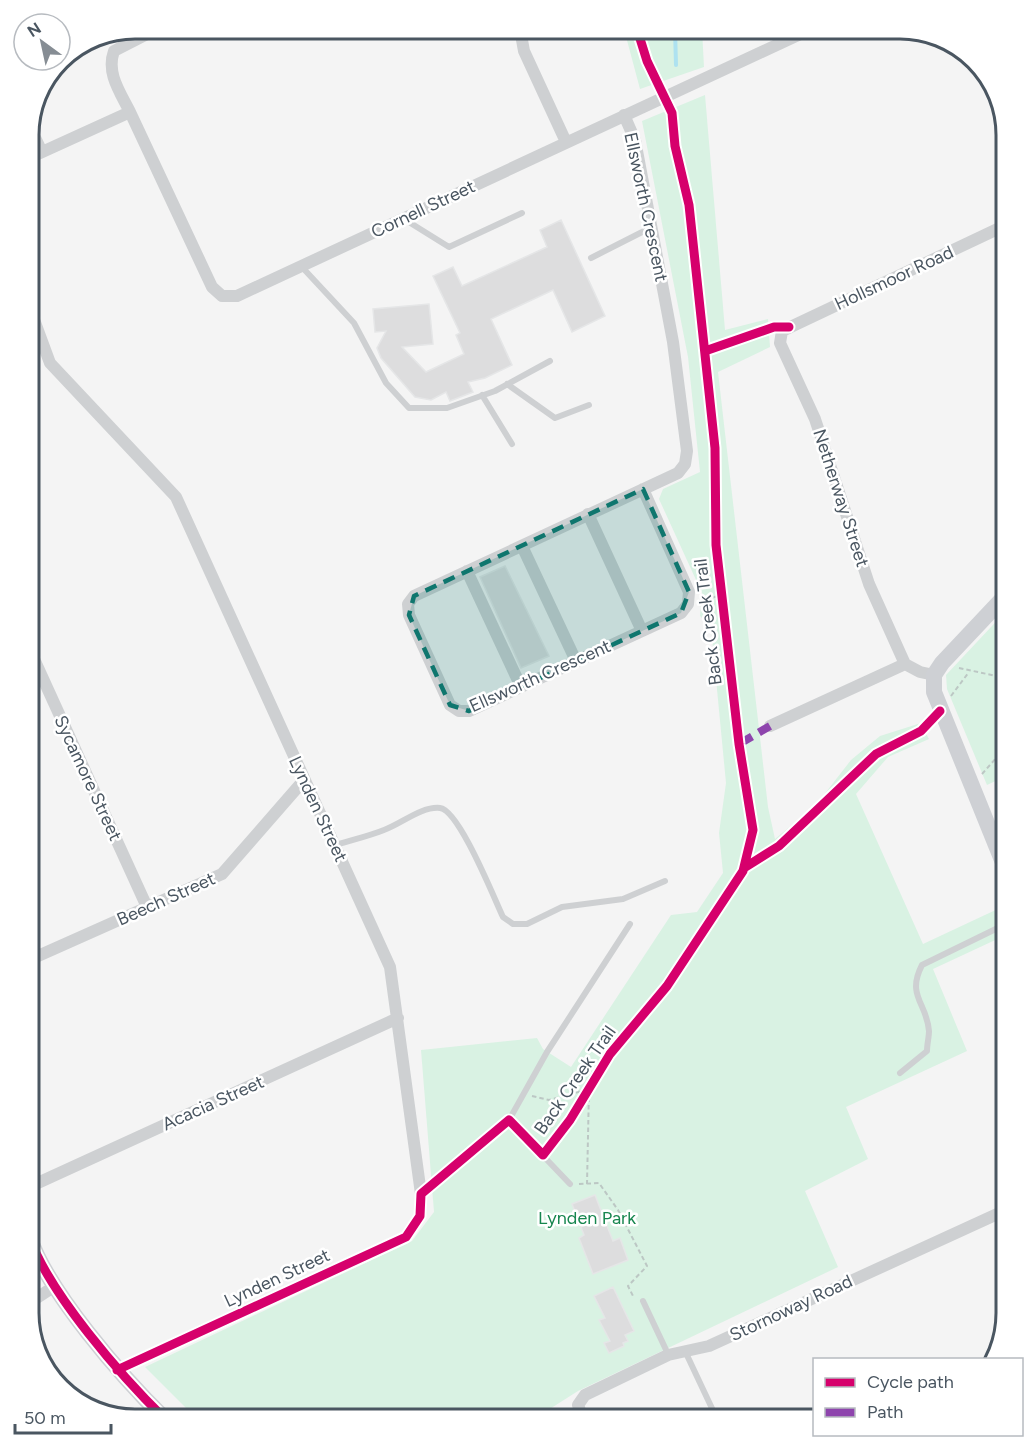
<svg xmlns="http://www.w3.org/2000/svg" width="1035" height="1448" viewBox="0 0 1035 1448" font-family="Figtree,sans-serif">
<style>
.green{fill:#d9f2e3}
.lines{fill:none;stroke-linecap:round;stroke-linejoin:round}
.stream{stroke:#aee2f0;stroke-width:4}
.building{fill:#ddddde;stroke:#e5e6e7;stroke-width:1.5}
.path{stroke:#bcc7c4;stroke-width:2;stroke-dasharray:4.5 3;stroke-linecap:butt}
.lane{stroke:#ced0d2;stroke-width:6}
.street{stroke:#ced0d2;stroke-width:12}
.secondary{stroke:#ced0d4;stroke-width:16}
.quiet{stroke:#8e44ad;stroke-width:8;stroke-dasharray:15 8;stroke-linecap:butt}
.cycleway-casing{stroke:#fff;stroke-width:13}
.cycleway{stroke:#d6006c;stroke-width:9}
.marked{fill:#0f766e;fill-opacity:0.2;stroke:#0f766e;stroke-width:4.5;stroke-dasharray:12 8;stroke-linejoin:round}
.labels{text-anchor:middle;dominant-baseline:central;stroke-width:5;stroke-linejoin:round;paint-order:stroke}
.street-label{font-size:18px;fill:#4a5661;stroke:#fff}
.park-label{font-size:18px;fill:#17864f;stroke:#fff}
.rim{fill:none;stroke:#4a5661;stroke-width:3}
</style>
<rect width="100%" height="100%" fill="#f4f4f4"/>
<path class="green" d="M624,29H702L704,67L640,89Z
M705,95L725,330L768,319L770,347L718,372L768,807L775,839L816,805L851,760L880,736L921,723L929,739L888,757L856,794L923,944L1002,907L1006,918V935L933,969L967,1051L846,1107L868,1159L805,1191L838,1267L578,1391L534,1419H197L145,1367L412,1241L434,1212L421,1050L537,1038L543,1049L571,1067L671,915L697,912L723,873L719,833L726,783L711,627L700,616L702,593L659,499L663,489L700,472L688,357L642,121Z
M1006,611V776L987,785L947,689L946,675Z"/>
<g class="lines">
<path class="stream" d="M675,29L676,65"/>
</g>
<path class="building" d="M561,220L605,316L572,332L553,290L491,319L512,365L485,378L468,382L473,392L450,401L446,392L431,400L415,397L381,358L377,348L386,331L375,332L373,309L429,304L433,344L402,347L426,372L464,354L456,335L460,333L433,276L453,267L462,286L547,247L540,230Z
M505,566L549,656L521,668L480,577Z
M595,1195L613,1241L620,1238L628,1260L593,1274L579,1238L584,1235L572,1204Z
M613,1287L634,1331L625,1335L628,1341L623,1343L624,1346L609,1353L604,1343L610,1341L599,1320L605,1318L594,1296Z"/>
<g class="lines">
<path class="path" d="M699,601L722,595
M959,668L1006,678
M951,696L969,672
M982,774L1006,747
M532,1096L549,1100L589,1089L587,1184
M579,1184L599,1183L618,1210L647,1266L628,1286L634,1298"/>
<path class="lane" d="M404,219L449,247L522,213
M591,258L652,227
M301,266L354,323L386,383L409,408H447L495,391L550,361
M507,384L555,418L589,405
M482,395L512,444
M336,845C352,840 369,836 384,830C401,824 422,806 440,808C459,810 494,898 503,917L513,924H527L562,907L623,899L665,881
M900,1073L927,1051C927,1044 929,1037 929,1031C927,1003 906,996 922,965L1006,924
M509,1120L547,1052L630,924
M421,1193L509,1120L570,1184
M643,1301L668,1354
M685,1351L717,1419"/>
<path class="street" d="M520,29L524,51L566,142
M130,112L212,287L222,296H237L811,29
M624,115L635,140L673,342L687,451L685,464L678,473L414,596L408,604L409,615L450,705L459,711H469L681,613L688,604L689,592L643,489
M29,125L42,152
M29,158L130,112C120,92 106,73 114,51L157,29
M29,306L50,363L176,497L390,967L421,1194L420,1216L406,1237L117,1370
M588,514L642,631
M522,546L576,661
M467,571L521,687
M29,648L147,907
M934,675L920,672L905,664L869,584L815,419L780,343L782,331L1006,225
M770,726L905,664
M29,960L222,874L304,780
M29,1187L398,1018
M29,1303L55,1286
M583,1419L578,1405L585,1395L668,1355L709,1346L1006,1210"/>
<path class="secondary" d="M1006,870L934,692V675L942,663L1006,595
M29,1236C48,1292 122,1377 165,1419"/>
<path class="quiet" d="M739,744L770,726"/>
<g class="cycleway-casing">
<path id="cycleway" d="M705,351L774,327H789
M744,868L779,846L876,754L921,731L940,711
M29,1236C48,1292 122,1377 165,1419
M117,1370L406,1237L420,1216L421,1194L509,1120L543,1155L570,1120L610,1054L667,986L743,871L753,830L739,744L716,545L715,448L689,205L675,146L672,113L647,61L637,29"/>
</g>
<use href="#cycleway" class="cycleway"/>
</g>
<path class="marked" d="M643,489L689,592L681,613L469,711L450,705L409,615L414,596Z"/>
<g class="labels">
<g class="street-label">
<text transform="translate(646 207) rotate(78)">Ellsworth Crescent</text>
<text transform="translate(423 209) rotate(-25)">Cornell Street</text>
<text transform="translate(894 278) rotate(-25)">Hollsmoor Road</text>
<text transform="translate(841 498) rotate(72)">Netherway Street</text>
<text transform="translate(708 622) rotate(-97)">Back Creek Trail</text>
<text transform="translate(540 676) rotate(-24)">Ellsworth Crescent</text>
<text transform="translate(88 778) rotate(65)">Sycamore Street</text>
<text transform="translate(318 809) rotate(65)">Lynden Street</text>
<text transform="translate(166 899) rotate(-24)">Beech Street</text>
<text transform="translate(575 1080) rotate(-55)">Back Creek Trail</text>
<text transform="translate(213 1103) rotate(-24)">Acacia Street</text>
<text transform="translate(277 1278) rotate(-25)">Lynden Street</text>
<text transform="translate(791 1308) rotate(-25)">Stornoway Road</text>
</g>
<g class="park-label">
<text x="587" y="1218">Lynden Park</text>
</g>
</g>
<path d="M0 0H1035V1448H0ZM135 39H900A96 96 0 0 1 996 135V1313A96 96 0 0 1 900 1409H135A96 96 0 0 1 39 1313V135A96 96 0 0 1 135 39Z" fill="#fff" fill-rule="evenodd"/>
<path class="rim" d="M135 39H900A96 96 0 0 1 996 135V1313A96 96 0 0 1 900 1409H135A96 96 0 0 1 39 1313V135A96 96 0 0 1 135 39Z"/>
<rect x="813" y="1358" width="210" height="78" fill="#ffffff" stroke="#b7bbc0" stroke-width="1.5"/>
<rect x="825" y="1378" width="30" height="9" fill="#d6006c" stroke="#b7bbc0" stroke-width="1.5"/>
<text x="867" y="1388" font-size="18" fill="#4a5661">Cycle path</text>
<rect x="825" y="1408" width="30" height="9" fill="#8e44ad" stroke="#b7bbc0" stroke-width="1.5"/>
<text x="867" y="1418" font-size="18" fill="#4a5661">Path</text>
<g transform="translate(42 42) rotate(327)"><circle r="28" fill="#ffffff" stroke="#b7bbc0" stroke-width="1.5"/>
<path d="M0-4.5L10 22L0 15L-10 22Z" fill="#868d94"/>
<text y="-9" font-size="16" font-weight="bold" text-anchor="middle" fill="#4a5661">N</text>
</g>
<path d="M15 1424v9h96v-9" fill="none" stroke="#4a5661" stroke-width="3"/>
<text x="24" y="1424" font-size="18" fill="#4a5661" stroke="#ffffff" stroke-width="4.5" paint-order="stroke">50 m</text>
</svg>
